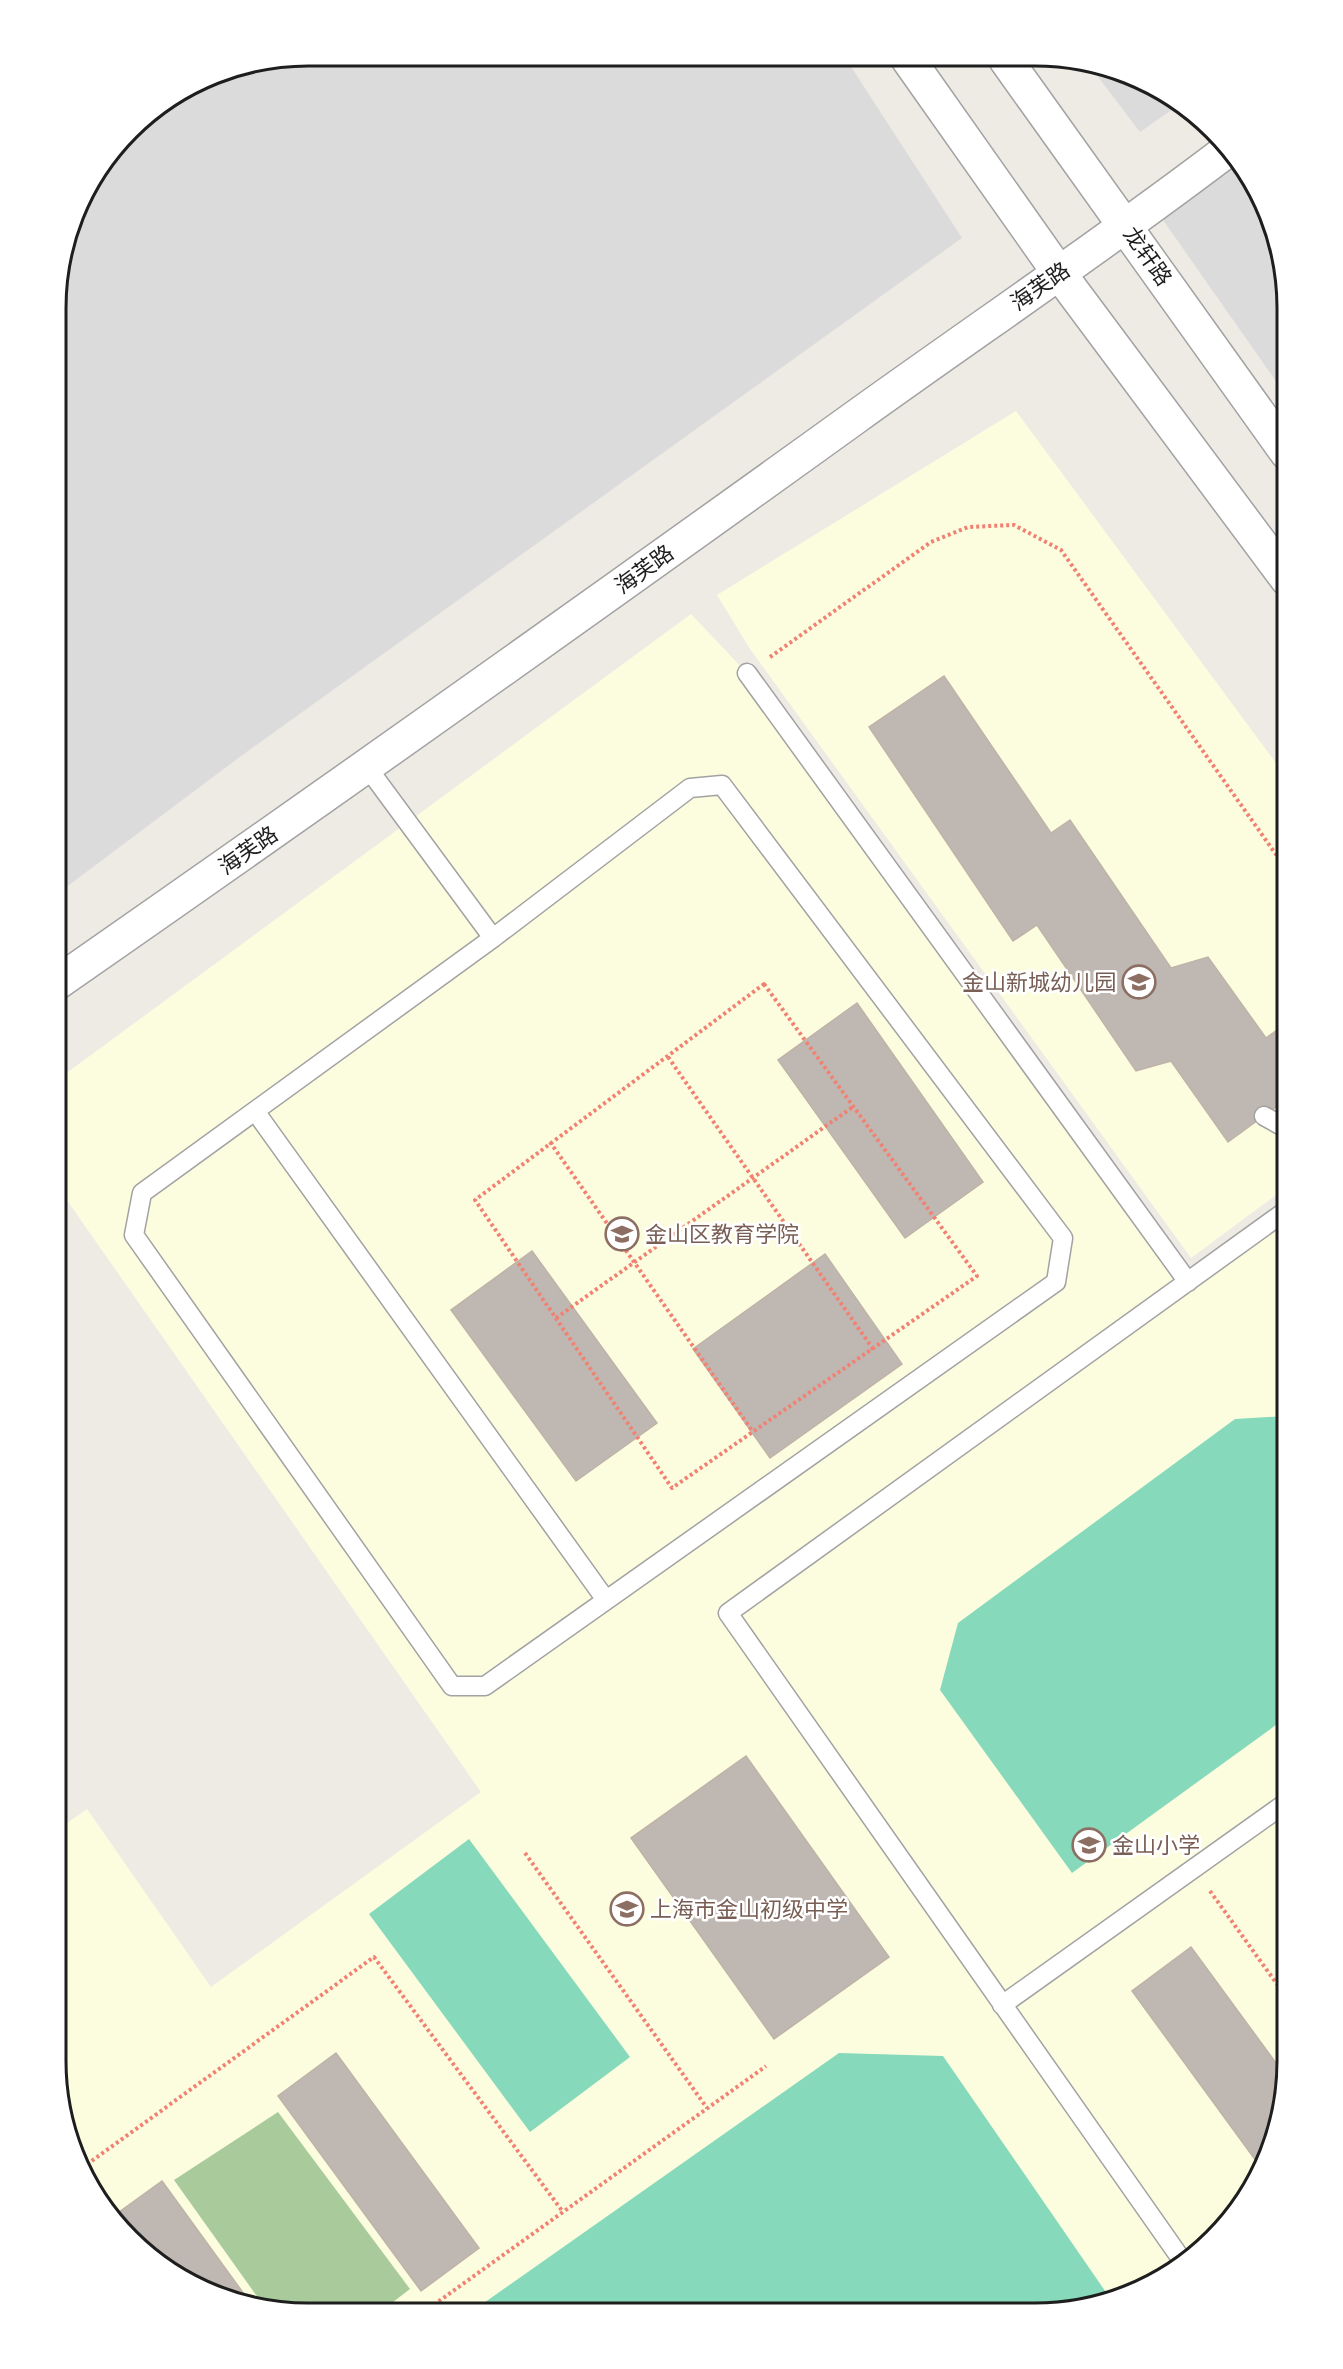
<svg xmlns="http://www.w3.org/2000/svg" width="1343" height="2369" viewBox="0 0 1343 2369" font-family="'PT Sans Narrow','Noto Sans SC',sans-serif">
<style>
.residential{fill:#dcdbdb}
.education{fill:#fcfddf}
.forest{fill:#a9cb9c}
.pitch{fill:#87d9bb}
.building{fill:#bfb7b1;stroke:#bfb3a8;stroke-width:1.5}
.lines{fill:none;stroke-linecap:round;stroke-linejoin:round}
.service-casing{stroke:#a2a2a2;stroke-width:21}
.tertiary-casing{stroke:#a2a2a2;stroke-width:36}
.path{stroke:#f18273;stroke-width:4;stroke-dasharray:3 3;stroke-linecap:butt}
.service{stroke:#fff;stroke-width:18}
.tertiary{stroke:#fff;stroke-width:33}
.labels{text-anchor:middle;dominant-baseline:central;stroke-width:5;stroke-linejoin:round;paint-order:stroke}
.street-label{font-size:22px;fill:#1e1e1e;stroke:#fff}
.education-label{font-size:22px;fill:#785e54;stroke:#fff;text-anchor:start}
.rim{fill:none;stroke:#1e1e1e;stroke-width:3}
</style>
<rect width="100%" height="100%" fill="#eeebe5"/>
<path class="residential" d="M308,56L846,59L962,238L237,759L57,894L58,276L82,196L141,118L212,75Z
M1086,61L1146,81L1180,104L1140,132Z
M1233,154L1245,168L1274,227L1287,308V397L1156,210Z"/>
<path class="education" d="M1016,411L1287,778V1187L1191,1258L750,649L717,595Z
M691,614L747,673L1187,1280L1287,1208V2078L1268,2157L1235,2215L1175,2271L1116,2300L1035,2313L275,2311L211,2294L142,2251L98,2201L69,2142L56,2061V1831L87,1809L211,1987L481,1792L57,1186V1080Z"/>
<path class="forest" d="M278,2112L410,2289L380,2312L275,2311L266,2309L174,2180Z"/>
<path class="pitch" d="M1287,1416V1717L1072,1873L940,1690L958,1623L1235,1419Z
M469,1839L630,2057L530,2132L369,1914Z
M839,2053L943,2056L1112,2301L1035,2313L471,2312Z"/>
<path class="building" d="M944,676L1051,833L1070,820L1171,968L1208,957L1266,1038L1287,1023V1099L1228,1142L1171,1061L1136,1071L1037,925L1013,941L869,727Z
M857,1003L983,1182L905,1238L778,1060Z
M532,1251L657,1423L576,1481L451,1310Z
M825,1254L902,1364L770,1458L693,1349Z
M746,1756L889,1957L774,2039L631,1838Z
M1191,1947L1287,2078L1268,2157L1262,2169L1132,1991Z
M336,2053L479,2248L421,2291L278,2096Z
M162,2181L252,2305L211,2294L142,2251L112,2217Z"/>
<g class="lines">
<g class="service-casing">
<path id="service" d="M747,673L1188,1282
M367,767L493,938
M722,785L1063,1238L1056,1282L485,1686H452L134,1235L142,1193L493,938L690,788Z
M255,1111L606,1600
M1264,1116L1287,1129
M1002,2005L1287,1802
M1184,2263L728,1613L1287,1210"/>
</g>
<g class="tertiary-casing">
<path id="tertiary" d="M908,59L1059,273L1287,579
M1006,60L1287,453
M57,983C324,797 589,609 853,419C978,329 1106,243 1229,149"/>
</g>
<path class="path" d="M770,657L931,542L968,527L1014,525L1061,550L1287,870
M764,984L977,1276L672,1488L475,1200Z
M668,1057L873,1349
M550,1142L753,1432
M556,1318L854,1106
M525,1853L707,2108
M1210,1891L1287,1998
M82,2168L374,1957L563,2212
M424,2312L766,2066"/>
<use href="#service" class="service"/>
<use href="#tertiary" class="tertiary"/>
</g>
<defs>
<g id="school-ring" transform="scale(1.725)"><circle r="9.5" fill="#fff" stroke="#8d6e63" stroke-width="1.5"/><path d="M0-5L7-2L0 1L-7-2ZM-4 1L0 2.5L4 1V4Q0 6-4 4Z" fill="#8d6e63"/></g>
<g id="university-ring" transform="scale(1.725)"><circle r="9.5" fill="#fff" stroke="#8d6e63" stroke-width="1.5"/><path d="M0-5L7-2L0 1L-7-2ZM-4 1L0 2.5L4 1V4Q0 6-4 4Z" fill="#8d6e63"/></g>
</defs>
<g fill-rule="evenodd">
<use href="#school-ring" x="1139" y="982"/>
<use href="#university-ring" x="622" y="1234"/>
<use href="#school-ring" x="1089" y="1845"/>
<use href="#school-ring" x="627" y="1909"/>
</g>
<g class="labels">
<g class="street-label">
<text transform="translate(1148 256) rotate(55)">龙轩路</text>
<text transform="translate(1040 286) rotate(-35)">海芙路</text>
<text transform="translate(644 569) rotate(-36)">海芙路</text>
<text transform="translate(248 850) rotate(-35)">海芙路</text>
</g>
<g class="education-label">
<text x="1116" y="982" text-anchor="end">金山新城幼儿园</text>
<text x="645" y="1234">金山区教育学院</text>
<text x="1112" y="1845">金山小学</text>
<text x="650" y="1909">上海市金山初级中学</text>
</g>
</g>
<path d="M0 0H1343V2369H0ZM308 66H1035A242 242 0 0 1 1277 308V2061A242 242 0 0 1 1035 2303H308A242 242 0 0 1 66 2061V308A242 242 0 0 1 308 66Z" fill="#fff" fill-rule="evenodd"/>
<path class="rim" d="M308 66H1035A242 242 0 0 1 1277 308V2061A242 242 0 0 1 1035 2303H308A242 242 0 0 1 66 2061V308A242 242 0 0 1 308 66Z"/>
</svg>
